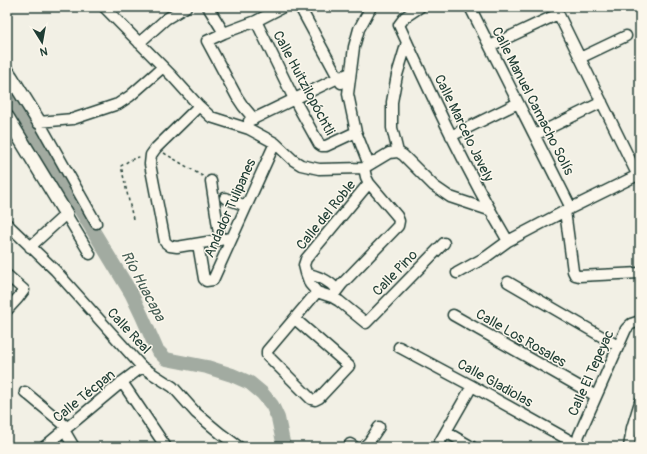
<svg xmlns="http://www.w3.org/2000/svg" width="647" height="454" viewBox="0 0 647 454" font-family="Pangolin,sans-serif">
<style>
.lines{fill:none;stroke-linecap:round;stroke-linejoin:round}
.river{stroke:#a2aba1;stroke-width:14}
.minor-casing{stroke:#1f3d34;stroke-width:13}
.major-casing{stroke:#1f3d34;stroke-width:16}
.path{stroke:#1f3d34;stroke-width:1.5;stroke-dasharray:3 3;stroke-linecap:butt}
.minor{stroke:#fbf7ec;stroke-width:10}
.major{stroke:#fbf7ec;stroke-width:13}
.labels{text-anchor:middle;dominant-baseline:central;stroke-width:3;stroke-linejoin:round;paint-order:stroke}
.street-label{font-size:14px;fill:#1f3d34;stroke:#fbf7ec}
.water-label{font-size:15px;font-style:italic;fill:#465e55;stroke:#fbf7ec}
</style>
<rect width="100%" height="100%" fill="#f2f0e5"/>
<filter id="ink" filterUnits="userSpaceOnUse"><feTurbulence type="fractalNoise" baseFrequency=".025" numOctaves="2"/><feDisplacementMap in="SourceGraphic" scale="8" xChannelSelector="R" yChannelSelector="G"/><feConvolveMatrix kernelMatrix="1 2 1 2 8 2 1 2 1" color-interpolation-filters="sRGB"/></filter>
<g filter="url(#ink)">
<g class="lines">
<path class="river" d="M7,89L131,293L142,316L157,350L166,359L207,367L232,375L250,383L262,393L272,405L278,418L284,447"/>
<g class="minor-casing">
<path id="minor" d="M104,7L172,76L199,106L211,117L249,129L275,143L293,160L301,165L319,169L364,168
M208,7L224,33
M300,7L341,83
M420,7L405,17L399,25C433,99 467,172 508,241
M470,7L571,208
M555,7L638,176
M639,7L640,8
M256,21L294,99L319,144L322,146H326L356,132
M139,43L166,19L186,7
M490,46L558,14
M580,58L626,36
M199,106L156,148L151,155L150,164L165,242L170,246L177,247L231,238
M254,119L243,106L237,97L207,41L224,33L256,21L283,7
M249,121L338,78L350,73
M535,135L602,102
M451,136L518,103
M398,152L392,128V102L397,75L407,42
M369,165L356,132L348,94L354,47L359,29L371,7
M364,168L389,153L398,152L403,155L434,186L450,197L489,210
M211,181L220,240
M369,183L306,259L304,265L306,273L310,284L317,292L332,297L339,301L366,323L444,243
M225,198L246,206
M565,211L573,271L575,275L579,276L640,273
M96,223L39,122L73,119L118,104L130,96L163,67
M7,224L55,270L115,337L142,367L173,387L196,413L220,433L239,447
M198,244L204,279L206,281L213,280L275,143
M30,247L66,214L90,254
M306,273C319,277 328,279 337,290
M457,273L486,257L508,241L565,211L640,174
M7,275L24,290L18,298L7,310
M508,282L618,346
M332,297L342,284L398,226L399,221L397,216L369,183L366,177L364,168
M453,315L596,396
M295,319L349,366L319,398L315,400L311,399L267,355V351L317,292
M399,347L472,386L576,444
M122,382L166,447
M25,392L67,427
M64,430L74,447
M446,432L472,447
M350,444L355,447
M44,447L122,382L142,367
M364,447L369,442L379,427
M437,447L472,386
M576,447L579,435L626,329L631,324L640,321
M629,447L632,428L640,402"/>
</g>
<g class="major-casing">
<path id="major" d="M7,71L11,77L39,122
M7,117L66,214"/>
</g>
<path class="path" d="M164,153L204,177
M133,219L121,166L130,160L142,156"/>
<use href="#minor" class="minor"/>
<use href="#major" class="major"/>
</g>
</g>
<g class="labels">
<g class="street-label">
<text transform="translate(304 83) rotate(62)">Calle Huitzilopóchtli</text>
<text transform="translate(533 101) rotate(63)">Calle Manuel Camacho Solís</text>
<text transform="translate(464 128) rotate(64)">Calle Marcelo Javely</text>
<text transform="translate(230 208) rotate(-66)">Andador Tulipanes</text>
<text transform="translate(326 215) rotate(-51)">Calle del Roble</text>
<text transform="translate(395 273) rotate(-46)">Calle Pino</text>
<text transform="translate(129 331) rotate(47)">Calle Real</text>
<text transform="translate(521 338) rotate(30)">Calle Los Rosales</text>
<text transform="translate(591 373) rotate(-66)">Calle El Tepeyac</text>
<text transform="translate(495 383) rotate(29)">Calle Gladiolas</text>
<text transform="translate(84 396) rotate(-39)">Calle Técpan</text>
</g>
<g class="water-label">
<text transform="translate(143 286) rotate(62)">Río Huacapa</text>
</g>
</g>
<rect width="647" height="454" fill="none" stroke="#fbf7ec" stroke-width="24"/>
<rect x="12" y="12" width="623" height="430" fill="none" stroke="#1f3d34" stroke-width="1.5" filter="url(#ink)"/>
<g transform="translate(42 42) rotate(169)" stroke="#fbf7ec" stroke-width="3" paint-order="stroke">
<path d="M0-3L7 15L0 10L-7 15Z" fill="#1f3d34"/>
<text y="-6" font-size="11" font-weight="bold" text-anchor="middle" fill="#1f3d34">N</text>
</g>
</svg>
